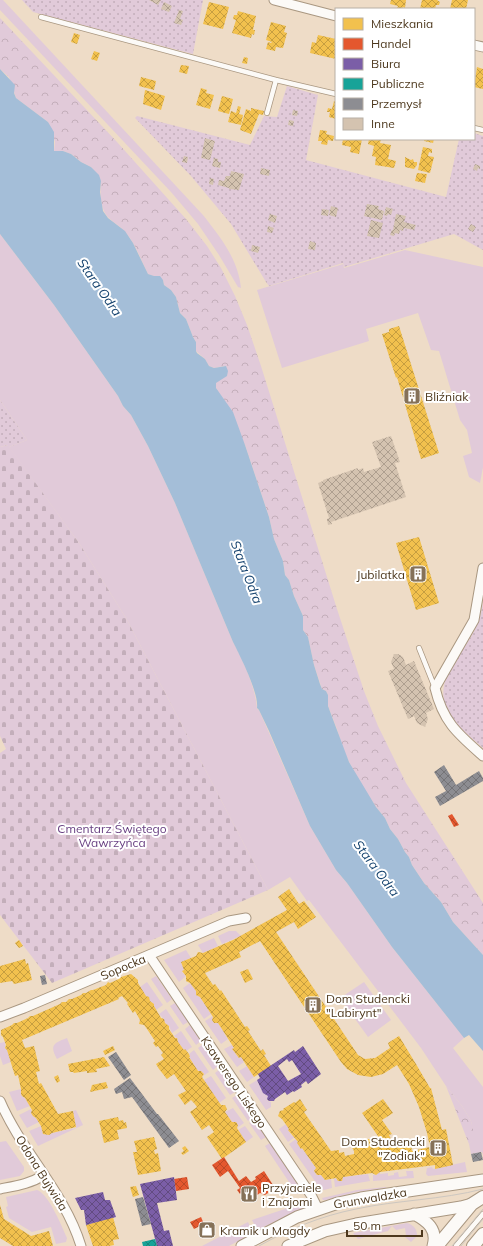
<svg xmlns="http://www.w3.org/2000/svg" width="483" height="1246" viewBox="0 0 483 1246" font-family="Mulish,sans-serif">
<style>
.green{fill:#e1cad9}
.forest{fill:url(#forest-crowns)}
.cemetery{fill:url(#cemetery-stones)}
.garden{fill:url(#garden-dots)}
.water{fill:#a4bed8}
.homes{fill:url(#homes-cross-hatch)}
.shops{fill:url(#shops-cross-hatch)}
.offices{fill:url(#offices-cross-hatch);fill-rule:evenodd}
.public{fill:url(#public-cross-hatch)}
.industry{fill:url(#industry-cross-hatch)}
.building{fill:url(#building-cross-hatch)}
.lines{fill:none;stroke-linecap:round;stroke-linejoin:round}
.service-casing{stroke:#a99781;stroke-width:6}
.minor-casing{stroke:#a99781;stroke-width:11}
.tertiary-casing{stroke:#a99781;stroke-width:13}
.secondary-casing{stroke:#a99781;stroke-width:14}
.service{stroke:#fcfaf7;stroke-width:4.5}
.minor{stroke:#fcfaf7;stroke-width:9}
.tertiary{stroke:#fcfaf7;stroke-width:11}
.secondary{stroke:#fcfaf7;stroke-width:12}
.tram{stroke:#cdc7c0;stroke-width:1}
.labels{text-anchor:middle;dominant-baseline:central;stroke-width:4;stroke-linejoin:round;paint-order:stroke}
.poi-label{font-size:12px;fill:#4d381d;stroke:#fff;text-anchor:start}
.park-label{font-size:12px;fill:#694183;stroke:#fff}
.street-label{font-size:12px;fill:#4d381d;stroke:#fff}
.water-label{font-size:13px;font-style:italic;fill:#14426e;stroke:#fff}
</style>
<defs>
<pattern id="forest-crowns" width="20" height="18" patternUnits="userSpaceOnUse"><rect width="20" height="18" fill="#e1cad9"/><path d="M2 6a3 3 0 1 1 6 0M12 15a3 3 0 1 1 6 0" fill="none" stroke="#c3aeba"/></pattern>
<pattern id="cemetery-stones" width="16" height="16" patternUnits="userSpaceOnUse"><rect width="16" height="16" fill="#e1cad9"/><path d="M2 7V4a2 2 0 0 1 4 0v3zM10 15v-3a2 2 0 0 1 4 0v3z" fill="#c3aeba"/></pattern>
<pattern id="garden-dots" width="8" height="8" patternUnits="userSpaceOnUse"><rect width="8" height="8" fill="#e1cad9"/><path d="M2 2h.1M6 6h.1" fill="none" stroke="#c3aeba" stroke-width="1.8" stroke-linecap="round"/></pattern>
<pattern id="homes-cross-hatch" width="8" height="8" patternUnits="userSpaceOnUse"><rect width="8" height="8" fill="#f2c14e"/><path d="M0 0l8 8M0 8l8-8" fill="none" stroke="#c69e40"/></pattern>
<pattern id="shops-cross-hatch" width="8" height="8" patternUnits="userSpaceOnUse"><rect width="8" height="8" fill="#e4572e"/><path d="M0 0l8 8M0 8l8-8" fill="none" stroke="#bb4927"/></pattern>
<pattern id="offices-cross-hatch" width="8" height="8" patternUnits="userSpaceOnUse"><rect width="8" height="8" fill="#7b5ea7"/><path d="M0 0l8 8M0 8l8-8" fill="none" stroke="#624b80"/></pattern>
<pattern id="public-cross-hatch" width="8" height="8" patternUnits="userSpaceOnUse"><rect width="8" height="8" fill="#17a398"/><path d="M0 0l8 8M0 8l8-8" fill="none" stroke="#17867b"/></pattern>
<pattern id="industry-cross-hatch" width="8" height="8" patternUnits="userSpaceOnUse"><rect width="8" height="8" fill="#8d8d92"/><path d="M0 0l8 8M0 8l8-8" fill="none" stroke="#757477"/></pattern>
<pattern id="building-cross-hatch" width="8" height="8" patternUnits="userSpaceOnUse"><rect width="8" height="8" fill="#d4c3b0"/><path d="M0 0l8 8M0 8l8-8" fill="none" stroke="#ae9f8f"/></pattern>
</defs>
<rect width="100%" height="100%" fill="#eedcc7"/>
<path class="green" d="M0,0H3L203,215C221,238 238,259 241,288L238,287L219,255L198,224L171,192L0,10Z
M0,234L54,305L118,396L123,406L131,415L148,446L175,503L233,642C243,660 256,689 257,709L259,710L310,826L336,870L347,883L392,947L464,1038L453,1048L483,1087V1155L482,1152L471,1154L469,1144L474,1138L471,1121L462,1106L446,1086L421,1048L309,900L307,901L290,877L268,890L126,618L79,543L9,447L27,440L0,400Z
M405,250L483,267V467L480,483L469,477L463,456L472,453L467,430L460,420L439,351L431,350L418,313L366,329L369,341L282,368L257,290L343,264L344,268Z
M229,931H236L241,936L222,944L218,936Z
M214,938L218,946L203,953L198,945Z
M186,950L191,958L181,962L184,970L182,972L186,976L179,982L164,960Z
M156,976L172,999L167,1003L151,979Z
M147,982L163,1005L156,1010L153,1003L149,1000V997L146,996L140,987Z
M364,982L391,1020L368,1037L340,998Z
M190,983L196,991V995L200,997L211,1014L204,1019L183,988Z
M175,1003L188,1022L183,1025L170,1006Z
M166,1009L179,1028L172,1033L169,1026L164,1022V1019L159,1014Z
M213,1016L212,1020L214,1023H218L228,1039L221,1044L205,1021Z
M190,1025L201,1041L196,1045L185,1029Z
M181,1031L192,1047L186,1051L184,1050L178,1042V1039L174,1036Z
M67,1038L72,1051L57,1059C49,1045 54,1043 67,1038Z
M5,1042V1048L7,1050L11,1062L3,1065L0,1056V1043Z
M203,1044L218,1066L213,1070L198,1048Z
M232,1045L234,1048L233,1049L239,1058L241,1057L244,1062L237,1067L224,1049Z
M194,1050L209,1072L203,1076L204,1074L201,1071H198L189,1057L190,1056L189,1054Z
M247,1066L254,1077L247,1082L239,1071Z
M220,1069L235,1092L230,1095L215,1073Z
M211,1076L226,1098L219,1103L204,1080Z
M257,1080L268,1096V1101L271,1102V1107L266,1110L249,1085Z
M21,1089C21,1093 21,1096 25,1098L30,1106L17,1111L9,1092Z
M237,1095L253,1117L248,1121L232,1098Z
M233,1108L244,1123L237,1128L238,1125L236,1122H232L225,1112Z
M31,1109L33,1116L36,1118L39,1122L27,1128L19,1115Z
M76,1110L83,1125L38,1146L29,1131L41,1126L43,1134L49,1135L52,1133L76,1128L73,1111Z
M254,1120L266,1137L261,1140L249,1123Z
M286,1124L289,1129L288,1130L292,1136L294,1135L295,1137L288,1142L279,1129Z
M245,1126L253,1137L246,1142L238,1130Z
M296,1139L301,1149L302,1148L316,1168L314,1171L317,1175H321L325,1180L331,1179L332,1188L324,1190L319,1187L289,1144Z
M6,1141L24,1167V1171L20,1176L0,1180V1142Z
M270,1143L303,1192L297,1194L265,1146Z
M465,1162L467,1172L428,1176L426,1174L427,1168L432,1167L433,1169Z
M406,1171H413L414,1178L373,1181V1175H376L379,1172L380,1174L388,1173V1176L394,1175V1173L398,1172L399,1177L407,1176Z
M368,1174L370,1181L335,1187L334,1179L336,1178L338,1181H342L343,1177Z
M386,1187V1188L356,1192L326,1200H323L322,1198L357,1190Z
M37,1190C49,1194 62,1227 67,1238L66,1242L56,1244L51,1227L32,1232L9,1218L6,1207L8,1206L6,1197Z
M306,1202L305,1205L302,1209L259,1229L256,1228L252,1220Z
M248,1222L252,1230L251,1234L229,1246H202Z
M407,1223C414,1225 417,1229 417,1236L411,1242L405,1237L406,1236L405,1228L396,1230L392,1226L388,1231L358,1239L353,1233Z"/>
<path class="forest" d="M0,18L117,142L186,219L207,246L221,268L235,296L247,325L261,366L337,609L364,691L378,726L406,783L483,903V955L453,922L441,902L424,883L412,865L409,857L405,852L398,839L390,829L385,818L376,807L363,787L349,762L343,749L337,729L328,706V695L326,691L322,689L314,665L308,637L303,630V616L294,596L289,580L285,575L283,561L274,539L269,517L245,445L216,388V383L226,366L214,368L209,366L205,359L196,351V342L193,337L186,319L180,313L176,297L171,290L164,285L163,280L148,274C141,260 136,245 126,233C122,227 115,224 110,219C100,211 100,193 101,181L91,167L81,162L71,154L63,151H54L55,142L48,122L16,98L9,77L0,69Z
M446,1086L462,1106L471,1121L475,1138L469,1144Z"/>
<path class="cemetery" d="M8,445L79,543L126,618L268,890L52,983L0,915V753L6,749L0,736V447Z"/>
<path class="garden" d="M22,0H203L193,54L33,12Z
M287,86L318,95L306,160L446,197L459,139H474V133L483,136V250L454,234L344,267L343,263L269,286L266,282L231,224L191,176L135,118L137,116L250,145L264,116L277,117Z
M0,400L27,440L9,447L7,445L0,447Z
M483,601V748C472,738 458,728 450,715C429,681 463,656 476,627C480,619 482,610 483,601Z"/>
<path class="water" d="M0,69L15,85L14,93L16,98L48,122L54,132V151H63L71,154L81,162L91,167L99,175L101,181L100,192L103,211L108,218L125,231L133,243L148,274L154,276H160L163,280L164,285L171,290L176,297L180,313L186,319L193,337L196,342V351L197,353L205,359L209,366L214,368L226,366L228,371L227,376L216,383V388L233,412L245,445L269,517L274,539L283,561L285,575L289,580L294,596L303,616V630L308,637L314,665L320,684L322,689L326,691L328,695V706L349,762L376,807L385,818L390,829L398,839L405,852L409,857L412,865L424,883L441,902L453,922L483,955V1051L469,1035L464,1038L392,947L347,883L336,870L310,826L269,731L259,710L257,708C259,693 240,656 233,642L175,503L148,446L131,415L123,406L118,396L54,305L0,234Z"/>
<path class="homes" d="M391,0H406L405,8L403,7L402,9L397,8L398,6L390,4Z
M422,0H437L440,2L439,5H436L435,9H420Z
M452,0H468L466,9H450Z
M209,2L229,7L223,29L203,24Z
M238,11L256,16L253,30H255L254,35L252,34L251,38L232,33L236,20L233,19L234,15H237Z
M271,22L286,26L284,32L287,33L283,48L276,47L275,51L266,49L268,42L271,43L272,42L266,40Z
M74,33L80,35L77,44L71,42Z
M318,35L336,39V59L310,53L312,42L316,43Z
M94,51L100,53L97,61L91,59Z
M244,57L248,58L247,64L242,63Z
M181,65L189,66L187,74L179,72Z
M477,67L483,69V89L474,87Z
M141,77L156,81L154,90L139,86Z
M201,88L207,90L206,93L214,95L210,109L196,105Z
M145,90L165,96L161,110L143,104Z
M222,96L233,99L229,114L218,111Z
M334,101H336V119L329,117L330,112H327L328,108L332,109Z
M238,106L241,107L239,114L243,115L241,125L228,122L231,111L236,113Z
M251,108L264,111L263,115L259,114L251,134L240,130L246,109L251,111Z
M320,130L327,131L326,134L334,136L333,141L328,140L327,145L321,144L322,141H318Z
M343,139H362L359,154L350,152L351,147L342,145Z
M369,139H381L380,143L391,145L388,159L396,161L394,168L375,165L376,157L372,156L374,146L368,144Z
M424,139H434L433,143L424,141Z
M423,147L432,149V153L429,152L428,156L434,157L430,173L418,170Z
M405,157L411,160L413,159L414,162H417V165L414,169L405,167Z
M417,173L427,174L425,183L415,181Z
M399,326L439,453L421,459L397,377L396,378L382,334L389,332V329Z
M419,537L439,603L416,610L396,543Z
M289,889L299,904L304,901L316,917L298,929L294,922L276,932L358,1055L365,1059L375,1058L390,1048L388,1043L399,1036L416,1064L430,1088H431L442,1130L446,1129L453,1165L435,1169V1165L380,1172L376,1175L372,1173L343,1177L342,1181H338L336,1178L325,1180L321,1175H317L314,1171L316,1168L302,1148L301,1149L297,1143L298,1142L288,1130L289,1129L282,1119L278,1116L280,1111L284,1110L283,1109L294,1102L295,1103L300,1099L307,1110L304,1112L331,1151L339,1150V1153L344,1152L345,1156L354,1154V1151L351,1146H364V1139H371L372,1146L376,1145L382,1142L362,1113L383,1099L393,1113L382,1120L392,1134L389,1135L392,1141H397V1145L411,1144L412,1151L430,1147L427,1133L419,1107L409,1084L397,1065L383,1074L371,1077L358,1075L347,1069L341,1062L260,941L239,952L241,957L205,973L213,985L215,984L220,991L221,990L245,1027L247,1026L250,1030L248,1031L261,1051L263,1049L266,1054L264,1055L271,1066L254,1077L241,1057L239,1058L236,1054L232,1049L234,1048L218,1023H214L212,1020L213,1017L200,997L196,995V991L190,983L186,981V976L182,971L184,970L181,962L196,956L198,952L203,953L233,940L287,910L278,897Z
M19,940L23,946L19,948L15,943Z
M25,959L26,964L28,963L32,980L14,984L12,981L0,983V966Z
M248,969L253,979L245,983L240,972Z
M131,974L138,980V983L146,996L149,997L150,1001L154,1004V1006L161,1018L164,1019L165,1023L169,1026V1029L175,1038H177L178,1042L184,1050L185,1049L189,1054L190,1057H189L198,1071H201L204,1074L202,1077L221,1105H225L227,1109L225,1112L232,1122H236L238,1125L237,1128L246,1142L222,1159L207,1137L214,1132L209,1125L202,1130L190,1112L197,1107L194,1103L191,1100L185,1105L178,1095L186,1091L174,1074L167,1079L159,1069L156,1064L164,1059L161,1055L163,1053L158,1046L156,1047L153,1043L155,1041L147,1029L144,1025L139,1024L140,1020L135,1011L133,1013L127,1004L128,1003L122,996L118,998L119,999L22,1040L25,1048L34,1046L40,1071L36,1072L39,1084L41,1083L58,1114L73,1111L76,1127L52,1133L49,1135L43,1134L41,1126L36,1118L33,1116L31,1113L32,1110L25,1098L22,1096L21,1094V1089L18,1075L15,1076L7,1050L5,1048L6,1045L3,1037L1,1035V1030L12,1025L14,1023H17L28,1018L30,1016H33L60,1004L62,1002H66L69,999H72L81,995L83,993H86L91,990H93L106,985L108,982L110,983L119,979L121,977Z
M113,1046L115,1050L105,1055L103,1051Z
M104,1057L110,1066L96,1069L97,1072L87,1073V1071L74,1073L73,1072H70L68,1064Z
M58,1075L60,1081L57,1083L54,1077Z
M106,1082L108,1088L90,1092L92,1085Z
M118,1117L119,1121L123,1120L124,1123L126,1122L127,1128L117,1130L119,1139L104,1143L99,1121Z
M154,1137L157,1149L154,1150L155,1154L158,1153L161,1171L138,1175L133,1152H137L134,1141Z
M185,1146L189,1151L183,1155L181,1153L184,1151L182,1148Z
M136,1186L139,1195L133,1197L130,1187Z
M0,1205L4,1219L31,1236L49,1231L53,1246H13L0,1238Z
M113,1217L119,1239L113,1240L114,1245L109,1246H93L86,1225Z"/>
<path class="shops" d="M452,814L459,825L454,827L448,816Z
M224,1157L239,1181L246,1176L251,1182L256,1179L255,1177L264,1171L273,1185L268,1188V1193L265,1195L260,1193L252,1199L251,1198L247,1200L242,1192L240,1194L237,1190L240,1188L228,1171L220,1177L212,1165Z
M187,1177L189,1189L176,1191L174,1179Z
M201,1217L204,1224L194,1229L190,1222Z
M209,1225L213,1231L204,1236L201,1229Z"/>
<path class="offices" d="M303,1046L321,1074L308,1084L306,1081L301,1085L302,1087L294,1092L293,1091L287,1095L285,1092L275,1099L274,1101H269L267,1099L268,1096L263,1093L257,1080L260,1078L258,1074L294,1050L295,1052ZM287,1059L289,1062L292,1060L301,1074L288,1081L278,1066Z
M174,1177L177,1200L157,1203L164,1231L169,1230L173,1246H157L140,1184Z
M103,1192L105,1200H110L116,1217L86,1225L84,1210H81L75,1198Z"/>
<path class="public" d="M155,1239L157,1246H143L142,1242Z"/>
<path class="industry" d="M444,765L456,785L479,771L483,778V781L440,806L435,797L446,791L434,772Z
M45,975L47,984L42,985L40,976Z
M116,1052L131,1075L124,1080L108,1057Z
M130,1078L157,1114H158L179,1141L169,1148L132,1097L124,1099L122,1092L116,1094L114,1089Z
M481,1152L483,1160L473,1162L471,1154Z
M143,1197L151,1224L142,1226L135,1199Z"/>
<path class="building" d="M149,0H161L158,5Z
M164,2L172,6L169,12L161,9Z
M179,10L183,11L180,19L183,20L181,25L174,23Z
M293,110L298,111L297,116L292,115Z
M289,120L294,121L293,126L288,125Z
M205,138L215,141L210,160L201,158Z
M184,156L188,157L187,163L182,162Z
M214,158L218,159V162H221L220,168L212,166Z
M475,164L480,166V169L478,168L477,171L473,169Z
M261,168L270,170L269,176L260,174Z
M231,171L244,174L239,190L229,189V188L218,185L219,180L224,181L226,176H230Z
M210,178L214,179L213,185L209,184Z
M367,204L379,206L378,209L384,211L382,220L364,216Z
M331,206L338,208L336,217L329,215Z
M386,207L393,209L391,215L388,214L387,216L384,215Z
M322,209L329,210L328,216L321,215Z
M270,214L277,216L275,223L268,220Z
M396,214L406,216L404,222L416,225L414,230L404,228L403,231L400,230L399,234L395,233L394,236L390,235L392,230H393Z
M371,220L383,223L379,238L367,236Z
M471,224L476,227L473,232L468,229Z
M268,226L274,228L272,233L267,232Z
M310,241L316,243L315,250L308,249Z
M252,245L260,247L258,253L251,251Z
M391,436L400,462L395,463L406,497L331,522L332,524L328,525L327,519L329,518L318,483L323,481V480L358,468V470L363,468L364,472L381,467L372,442Z
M394,654H398L403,657L406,665L414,661L416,666L434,709L426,713L428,719L425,727L417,723L414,716L408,719L388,671L394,669L391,662Z"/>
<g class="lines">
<g class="service-casing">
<path id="service" d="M41,17L276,80L336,94
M267,113L276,80
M474,128L483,130
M419,648L435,688
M456,1246L483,1214"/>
</g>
<g class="minor-casing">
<path id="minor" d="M274,0L336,16
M474,45L483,47
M483,568L474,620L435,688C443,722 458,734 483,756
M149,955L311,1195L318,1209
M0,1017L24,1008L229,921L246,918
M0,1101C22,1152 65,1193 81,1246
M0,1189C15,1186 30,1184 44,1175"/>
</g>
<g class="tertiary-casing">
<path id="tertiary" d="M414,1214C427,1221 438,1229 433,1246
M242,1246L297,1217L338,1203L361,1198L483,1180
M288,1246L325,1231L356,1224L461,1207L472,1204"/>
</g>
<g class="secondary-casing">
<path id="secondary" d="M437,1246L472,1204L483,1197
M473,1246L483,1234"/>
</g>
<use href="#service" class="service"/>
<use href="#minor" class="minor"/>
<use href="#tertiary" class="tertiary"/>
<use href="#secondary" class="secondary"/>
<path class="tram" d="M259,1246C289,1229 321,1216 356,1209C397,1200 441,1200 483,1189
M452,1246L483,1209
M461,1246L483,1219"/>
</g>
<defs>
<g id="building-square" transform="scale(0.9)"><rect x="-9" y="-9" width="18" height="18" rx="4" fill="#857158" stroke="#fff"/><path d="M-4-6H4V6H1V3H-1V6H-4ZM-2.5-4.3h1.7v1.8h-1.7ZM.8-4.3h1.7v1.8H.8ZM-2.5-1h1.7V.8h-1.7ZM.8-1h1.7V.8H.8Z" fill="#fff"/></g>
<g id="restaurant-square" transform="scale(0.9)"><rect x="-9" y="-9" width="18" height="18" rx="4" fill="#857158" stroke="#fff"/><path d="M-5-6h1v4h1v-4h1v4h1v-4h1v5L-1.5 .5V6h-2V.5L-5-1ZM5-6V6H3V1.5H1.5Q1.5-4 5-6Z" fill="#fff"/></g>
<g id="shop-square" transform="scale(0.9)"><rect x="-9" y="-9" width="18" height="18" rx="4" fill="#857158" stroke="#fff"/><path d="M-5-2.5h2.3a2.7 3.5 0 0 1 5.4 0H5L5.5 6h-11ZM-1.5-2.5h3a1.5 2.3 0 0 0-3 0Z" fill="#fff"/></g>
</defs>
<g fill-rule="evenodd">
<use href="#building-square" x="412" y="396"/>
<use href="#building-square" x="418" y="574"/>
<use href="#building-square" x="313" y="1005"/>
<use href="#building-square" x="438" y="1148"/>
<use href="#restaurant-square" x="249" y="1194"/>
<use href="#shop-square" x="207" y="1230"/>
</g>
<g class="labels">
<g class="poi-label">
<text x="425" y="396">Bliźniak</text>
<text x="405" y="574" text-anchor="end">Jubilatka</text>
<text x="326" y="998">Dom Studencki<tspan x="326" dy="14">"Labirynt"</tspan></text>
<text x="425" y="1141" text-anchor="end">Dom Studencki<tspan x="425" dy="14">"Zodiak"</tspan></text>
<text x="262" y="1187">Przyjaciele<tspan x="262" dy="14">i Znajomi</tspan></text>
<text x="220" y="1230">Kramik u Magdy</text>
</g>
<g class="park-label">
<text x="112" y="828">Cmentarz Świętego<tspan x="112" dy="14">Wawrzyńca</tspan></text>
</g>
<g class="street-label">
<text transform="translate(123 967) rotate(-23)">Sopocka</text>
<text transform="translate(234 1082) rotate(56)">Ksawerego Liskego</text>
<text transform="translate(42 1173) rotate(58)">Odona Bujwida</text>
<text transform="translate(370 1198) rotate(-10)">Grunwaldzka</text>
</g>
<g class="water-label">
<text transform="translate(100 287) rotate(55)">Stara Odra</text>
<text transform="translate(247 572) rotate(69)">Stara Odra</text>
<text transform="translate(377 868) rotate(53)">Stara Odra</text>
</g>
</g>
<rect x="335" y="8" width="140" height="132" fill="#ffffff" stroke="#b8afa5"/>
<rect x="343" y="18" width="20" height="12" fill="#f2c14e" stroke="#b8afa5"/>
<text x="371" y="28" font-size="12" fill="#4d381d">Mieszkania</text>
<rect x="343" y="38" width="20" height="12" fill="#e4572e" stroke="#b8afa5"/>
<text x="371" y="48" font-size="12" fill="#4d381d">Handel</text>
<rect x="343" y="58" width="20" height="12" fill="#7b5ea7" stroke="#b8afa5"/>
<text x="371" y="68" font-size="12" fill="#4d381d">Biura</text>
<rect x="343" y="78" width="20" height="12" fill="#17a398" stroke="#b8afa5"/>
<text x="371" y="88" font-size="12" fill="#4d381d">Publiczne</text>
<rect x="343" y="98" width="20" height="12" fill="#8d8d92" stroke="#b8afa5"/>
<text x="371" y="108" font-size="12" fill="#4d381d">Przemysł</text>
<rect x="343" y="118" width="20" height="12" fill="#d4c3b0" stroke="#b8afa5"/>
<text x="371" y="128" font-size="12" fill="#4d381d">Inne</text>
<path d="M347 1230v6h75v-6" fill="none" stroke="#4d381d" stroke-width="2"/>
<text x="353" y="1230" font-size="12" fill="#4d381d" stroke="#ffffff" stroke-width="3" paint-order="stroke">50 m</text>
</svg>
